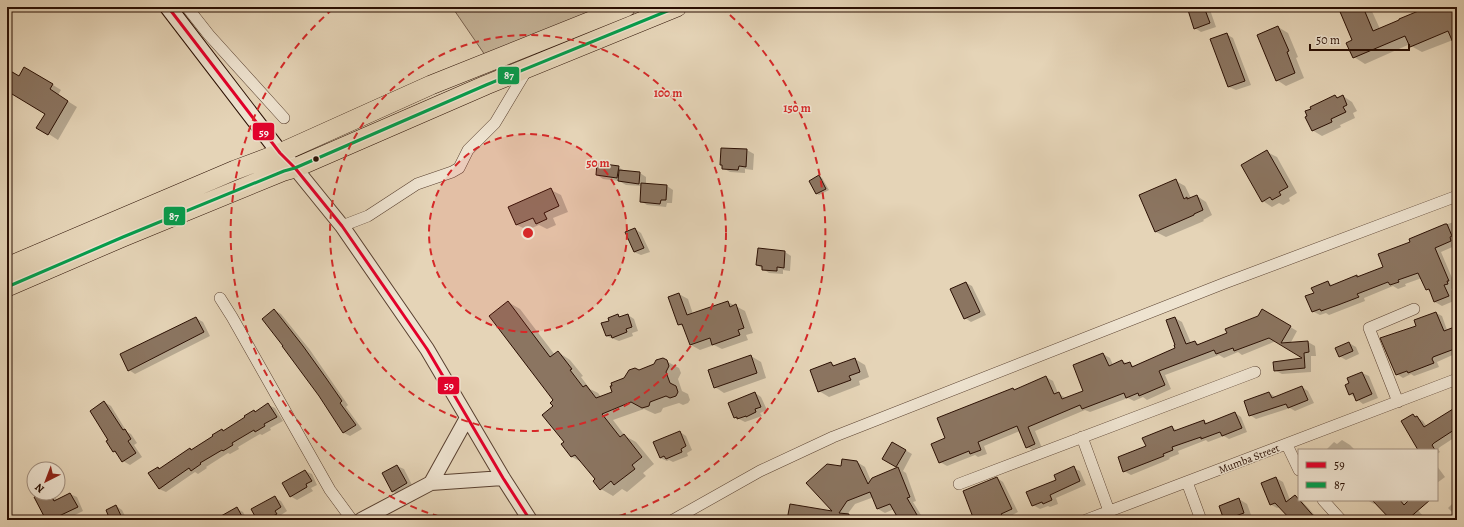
<svg xmlns="http://www.w3.org/2000/svg" width="1464" height="527" viewBox="0 0 1464 527" font-family="Alegreya,serif">
<style>
.green{fill:#c5b398;stroke:#78614e}
.shadow{fill:#0003}
.building{fill:#8b7561;stroke:#2a0f03}
.lines{fill:none;stroke-linecap:round;stroke-linejoin:round}
.minor-casing{stroke:#594030;stroke-width:12}
.tertiary-casing{stroke:#594030;stroke-width:16}
.secondary-casing{stroke:#2a0f03;stroke-width:18}
.trunk-casing{stroke:#2a0f03;stroke-width:20}
.minor{stroke:#eee3d0;stroke-width:11}
.tertiary{stroke:#eee3d0;stroke-width:14}
.secondary{stroke:#eee3d0;stroke-width:16}
.trunk{stroke:#e5d4b7;stroke-width:19}
.bus-1-casing{stroke:#eee3d0;stroke-width:6}
.bus-2-casing{stroke:#eee3d0;stroke-width:6}
.bus-1{stroke:#e4002b;stroke-width:3}
.bus-2{stroke:#029e4d;stroke-width:3}
.ring{fill:none;stroke:#d62828;stroke-width:2;stroke-dasharray:7 5}
.bus-dot{fill:#2a0f03;stroke:#eee3d0;stroke-width:1.5}
.labels{text-anchor:middle;dominant-baseline:central;stroke-width:3;stroke-linejoin:round;paint-order:stroke}
.street-label{font-size:11px;fill:#2a0f03;stroke:#eee3d0}
.centre{fill:#d62828;stroke:#eee3d0;stroke-width:2}
.ring-label{font-size:12px;text-anchor:middle;font-weight:bold;fill:#d62828;stroke:#eee3d0;stroke-width:3;stroke-linejoin:round;paint-order:stroke}
.line-badge{stroke:#eee3d0;stroke-width:1.5}
.badge-label{font-size:11px;text-anchor:middle;font-weight:bold;fill:#fff}
</style>
<rect width="100%" height="100%" fill="#e5d4b7"/>
<filter id="stains"><feTurbulence type="fractalNoise" baseFrequency=".005" numOctaves="4"/><feColorMatrix values="0 0 0 0 .2 0 0 0 0 .09 0 0 0 0 .02 0 0 0 .5 -.17"/></filter>
<radialGradient id="worn" r=".72"><stop offset=".6" stop-color="#630" stop-opacity="0"/><stop offset="1" stop-color="#630" stop-opacity=".3"/></radialGradient>
<path class="green" d="M452,7H614L485,55Z"/>
<path class="shadow" d="M1187,7H1209L1216,27L1201,32L1195,28Z
M1339,7H1370L1380,29L1431,7H1457V51L1453,40L1422,52L1411,46L1410,44L1365,64L1354,57L1353,41Z
M1278,27L1288,33L1298,57L1296,58L1304,78L1286,86L1277,80Z
M1226,34L1233,38L1251,85L1236,90L1229,87L1211,40Z
M7,70L19,78L34,73L61,90L58,95L77,107L58,140L38,127L46,113L7,89Z
M1335,96L1338,98L1343,96L1352,102L1357,111L1353,113L1355,118L1340,125L1341,127L1322,136L1312,130Z
M722,149L747,150L754,154L753,170L745,169V173L730,172L723,168Z
M1267,152L1277,157L1297,193L1289,198L1290,201L1283,205L1279,203L1272,207L1263,201Z
M618,167L625,171L640,173L646,177V184L667,186L673,190L672,203H667L666,207L647,205L641,201L642,186L626,185L619,181L603,179L597,175Z
M819,176L822,178L829,190L819,195L816,193Z
M1176,181L1185,186L1191,198L1197,196L1206,202L1212,215L1203,220L1204,221L1166,237L1156,232L1141,196Z
M551,190L561,195L568,212L553,218L556,225L547,229L539,225L527,230L517,225Z
M1457,221V245L1441,252L1455,285H1454L1455,288L1451,289L1456,300L1442,306L1435,302L1431,292L1426,289L1422,278L1405,284L1406,286L1398,289L1393,286L1364,298L1365,301L1329,315L1326,313L1320,315L1312,311L1315,293L1328,282L1333,286L1384,268L1411,242L1438,227Z
M635,229L641,233L650,252L641,255L634,252Z
M785,252L791,256L790,271L783,270V274L769,273L757,265Z
M966,283L972,286L986,315L971,322L965,318Z
M679,294L688,299L693,314L728,302L745,311L753,333L746,335L748,340L722,349L714,345L700,350L691,345L685,328L679,324Z
M508,302L520,309L555,355L558,352L570,360L583,376L581,377L590,389L598,393L601,397L614,392L639,371L666,361L679,368L681,373L678,379L682,391L688,394L690,400L688,403L683,405L679,403L663,408L661,412L655,414L644,409L613,420L625,436L636,442L654,464L643,473L646,476L627,492L622,489L613,496L601,489L596,479L583,463L572,457L562,444L565,442L555,406L554,401Z
M274,310L281,314L310,350L348,405L346,407L362,429L350,436L344,433L319,395Z
M1262,310L1297,331L1290,344L1308,342L1315,346L1316,356H1311V372L1282,374L1274,370V362L1305,359L1276,341L1242,355L1238,352L1224,358L1219,355L1165,375L1171,389L1147,400L1143,397L1134,401L1128,398L1090,412L1085,410L1035,431L1042,448L1034,451L1027,447L1020,431L984,446L987,454L978,457L975,455L947,466L940,462L946,439L1013,389L1015,390L1046,377L1053,381L1058,393L1066,398L1084,392L1103,354L1110,358L1113,365L1122,361L1136,367L1177,349L1175,318L1182,322L1191,343L1195,342L1200,345L1228,333L1258,317Z
M1436,313L1442,316L1447,330L1457,327V353L1437,362L1439,367L1414,376L1411,374L1403,378L1397,374L1417,326Z
M628,315L634,319L638,331L632,333L633,336L619,341L606,336L610,321L618,316L621,317Z
M196,318L203,322L210,336L135,374L129,370Z
M1349,343L1356,347L1359,354L1346,360L1339,356Z
M751,356L761,362L766,378L724,393L715,387Z
M855,359L865,365L869,377L859,381L860,385L829,397L819,391L831,363L836,366Z
M1362,373L1369,376L1378,398L1363,404L1350,394Z
M1302,387L1308,391L1314,403L1295,411L1290,408L1256,419L1250,415L1269,393L1276,397Z
M755,393L761,397L767,410L760,413L762,416L745,422L735,417Z
M104,402L111,406L127,432L131,434L137,443L134,445L142,457L130,465L123,461L119,455L113,451Z
M268,405L275,408L283,421L270,428L271,430L262,435L260,434L238,447L239,449L230,454L228,453L206,467L207,468L198,474L195,472L166,492L159,489L150,473L158,468L160,469L247,417L254,411L256,412Z
M1453,410L1457,413V436L1440,447L1438,449L1440,452L1437,454V450H1419L1413,415L1423,421L1427,427Z
M1235,413L1241,417L1247,432L1229,439L1224,436L1208,442L1206,440L1178,451L1179,454L1169,458L1170,459L1131,475L1124,471L1147,446L1172,427L1178,431L1204,421L1209,424Z
M680,432L686,436L692,450L687,453L688,456L673,462L669,460L667,461L660,458Z
M1342,440L1350,445L1355,450H1326L1334,442L1337,444Z
M893,443L912,454L903,471L906,473L916,501L913,502L924,520H901L894,509L885,513L878,509L874,497L855,504L843,520H788L835,513L842,467L857,462L865,467L871,481L872,479L899,468L884,459Z
M1457,461V467L1454,463Z
M397,466L404,469L413,487L399,495L392,491L383,473Z
M1437,466L1445,477L1437,483Z
M1073,468L1080,471L1086,485L1056,498L1058,504L1050,507L1048,506L1040,509L1033,505L1057,480Z
M305,471L312,474L317,485L311,488L313,491L297,500L290,496Z
M997,478L1003,482L1018,512L1003,520H961L973,515Z
M1276,478L1283,482L1290,500L1295,496L1299,499V500H1301L1319,520H1286L1289,516L1280,507L1277,508L1270,504Z
M44,493H51L54,495L57,500L70,494L77,497L83,511L65,520H40L46,517Z
M275,498L281,501L287,511L281,515L282,517L278,520H258Z
M1239,499L1247,504L1253,520H1225L1220,506Z
M1457,499V517L1448,508Z
M1367,500H1409L1424,517L1420,520H1392L1376,502L1374,504Z
M116,506L122,510L127,520H112Z
M237,509L243,512L247,520H216Z"/>
<path class="building" d="M1187,7H1204L1210,23L1194,29Z
M1338,7H1363L1373,31L1399,20V19L1428,7H1457V52L1448,31L1410,47L1405,36L1353,58L1346,43L1352,40Z
M1278,26L1289,51L1287,52L1295,73L1276,81L1257,35Z
M1227,33L1245,81L1228,87L1210,39Z
M24,67L53,84L50,89L68,101L48,135L36,128L45,114L7,91V69L19,76Z
M1335,95L1337,98L1343,95L1347,105L1343,107L1346,112L1331,119L1332,122L1312,131L1305,117L1307,116L1305,111L1311,109L1310,107Z
M721,148L747,149L746,167L739,166L738,170L722,169V165H720Z
M1267,150L1288,187L1279,192L1281,195L1272,200L1270,197L1262,202L1241,165Z
M597,163L619,166L617,178L596,175Z
M619,170L640,172L639,184L618,181Z
M819,175L826,189L816,194L809,181Z
M1176,179L1184,199L1187,197V199L1197,195L1203,210L1194,214V215L1155,232L1139,195Z
M641,183L667,185L666,200H661L660,204L640,202Z
M551,188L559,206L544,213L547,219L536,224L533,218L516,225L508,207Z
M1445,224H1447L1452,236L1450,237L1451,241L1435,248L1449,281H1447L1448,284L1444,285L1449,296L1434,302L1429,289L1426,290L1418,273L1398,280L1399,282L1390,285L1388,282L1357,294L1359,297L1338,305L1321,311L1320,309L1312,312L1305,296L1314,293L1311,288L1328,281L1330,286L1357,275V277L1383,267L1378,254L1410,242L1409,239Z
M635,228L644,248L634,252L625,232Z
M758,248L785,251L784,268L777,267V271L762,270V266L756,265Z
M966,282L980,312L964,319L950,289Z
M679,293L687,315L728,301L730,307L736,304L744,328L738,330L740,335L712,345L710,338L690,345L682,324L678,325L668,297Z
M508,301L550,357L558,351L572,369L570,370L583,387L586,385L596,398L612,392L610,386H612L611,383L624,378L629,370L635,368L639,370L654,364L656,360L663,358L667,360L669,366L666,372L670,383L676,386L678,392L676,396L670,398L666,396L650,402L649,406L642,408L631,402L602,414L620,437L624,434L642,457L632,465L635,469L614,485L611,481L600,490L593,481L595,479L575,455L571,457L561,444L564,442L542,415L553,406L550,403L553,400L489,316Z
M274,309L303,346L326,378L342,401L340,403L356,425L343,433L319,396L282,346H283L262,319Z
M1262,309L1291,326L1281,343L1308,341L1309,352L1304,353L1305,368L1274,371L1273,362L1302,358L1269,338L1234,351L1233,348L1216,354L1214,350L1159,371L1165,385L1139,396L1138,393L1126,398L1124,393L1082,409L1080,405L1028,427L1035,444L1026,448L1017,426L978,442L981,450L970,454L969,451L939,463L931,444L945,438L937,418L1013,388L1014,390L1046,376L1054,394L1059,392L1062,399L1083,391L1073,365L1103,353L1109,366L1122,360L1124,364L1130,362L1132,367L1175,348L1174,345H1175L1166,320L1175,317L1186,344L1195,341L1197,345L1227,333L1225,329L1258,316Z
M1436,312L1444,331L1457,326V348L1433,357L1432,359L1434,363L1408,373L1407,371L1396,375L1380,338L1416,326L1414,320Z
M618,314L619,317L628,314L632,327L626,329L627,332L612,338L611,335L606,336L601,323L609,321L608,318Z
M196,317L204,332L128,371L120,354Z
M1349,342L1353,351L1339,357L1335,348Z
M751,355L757,373L714,388L708,370Z
M855,358L860,372L849,376L851,380L818,392L810,370L831,362L833,366Z
M1362,372L1372,394L1356,401L1353,393L1349,395L1345,385L1349,383L1347,378Z
M1302,386L1308,400L1288,408L1286,404L1249,416L1244,401L1269,392L1272,398Z
M755,392L761,407L755,409L756,412L746,417V416L737,419V417L734,418L728,403Z
M104,401L123,430L125,429L131,439L128,441L136,453L122,462L115,451L113,452L106,441L108,440L90,411Z
M268,403L277,417L264,424L265,426L255,432L254,430L232,443L233,445L223,451L222,450L200,463L201,464L191,471L189,468L159,489L148,473L158,467L159,469L190,448L191,450L213,436L212,435L222,429L223,431L245,417L244,416L254,410L255,412Z
M1453,409L1457,416V428L1434,443L1432,445L1435,450H1418L1401,421L1413,414L1415,417L1417,416L1424,427Z
M1235,412L1242,428L1222,436L1220,432L1201,439V437L1172,447L1173,450L1163,454L1164,456L1123,472L1118,457L1146,446L1142,438L1172,426L1174,431L1204,420L1205,424Z
M680,431L686,446L681,449L682,452L666,459L664,456L660,458L653,442Z
M892,442L906,450L896,467L882,459Z
M842,459L857,461L868,484L872,478L898,467L910,497L907,498L920,520H899L890,504L877,509L870,492L847,501L839,513L849,514V520H787L790,504L832,511L806,483L827,464L841,466Z
M397,465L407,483L392,492L382,473Z
M1074,466L1080,481L1050,495L1052,500L1043,504L1042,502L1032,506L1026,492L1056,480L1054,475Z
M305,470L312,481L306,484L307,487L290,497L282,483Z
M997,477L1012,509L1001,514L1002,515L992,520H974L963,491Z
M1276,477L1286,502L1295,495L1317,520H1291L1275,503L1270,505L1261,483Z
M42,493H50L54,501L70,493L78,507L59,516L61,520H46L34,497Z
M275,496L281,507L275,511L277,514L265,520H257L251,509Z
M1239,498L1244,513L1224,520L1219,506Z
M1372,500H1400L1404,505L1409,500H1430L1407,520H1391Z
M116,505L123,520H110L106,510Z
M237,507L244,520H214Z"/>
<g class="lines">
<g class="minor-casing">
<path id="minor" d="M187,7L209,35L284,118
M342,226L368,216L417,184L452,172L459,168L468,150L495,123L528,68
M220,298L232,317L330,490L352,520
M1398,402L1369,328L1414,309
M1082,437L1109,511
M1287,445L1299,470
M1187,482L1201,520
M959,484L1255,372
M1323,500L1341,520
M673,520L760,471L833,437L1225,283L1457,196
M1086,520L1457,379"/>
</g>
<g class="tertiary-casing">
<path id="tertiary" d="M295,168L342,226L427,349L503,478L530,520
M431,483L467,418
M361,520L431,483L503,478"/>
</g>
<g class="secondary-casing">
<path id="secondary" d="M168,7L280,153L289,162"/>
</g>
<g class="trunk-casing">
<path id="trunk" d="M7,267L235,170L280,153L431,85L626,7
M7,287L123,237L284,171L295,168L486,85L677,7"/>
</g>
<use href="#minor" class="minor"/>
<use href="#tertiary" class="tertiary"/>
<use href="#secondary" class="secondary"/>
<use href="#trunk" class="trunk"/>
<g class="bus-1-casing">
<path id="bus-1" d="M168,7L280,153L295,168L342,226L427,349L503,478L530,520"/>
</g>
<g class="bus-2-casing">
<path id="bus-2" d="M7,287L123,237L284,171L295,168L486,85L677,7"/>
</g>
<use href="#bus-1" class="bus-1"/>
<use href="#bus-2" class="bus-2"/>
</g>
<circle cx="528" cy="233" r="99" fill="#d62828" fill-opacity=".12"/>
<g class="ring">
<circle cx="528" cy="233" r="99"/>
<circle cx="528" cy="233" r="198"/>
<path d="M451 520A297 297 0 0 1 335 7M721 7A297 297 0 0 1 605 520"/>
</g>
<circle class="bus-dot" cx="316" cy="159" r="3.5"/>
<g class="labels">
<g class="street-label">
<text transform="translate(1249 459) rotate(-21)">Mumba Street</text>
</g>
</g>
<circle cx="528" cy="233" r="6" class="centre"/>
<g class="ring-label">
<text x="668" y="97">100 m</text>
<text x="797" y="112">150 m</text>
<text x="598" y="167">50 m</text>
</g>
<g class="line-badge">
<rect x="497" y="66" width="23" height="19" rx="4" fill="#029e4d"/>
<rect x="252" y="122" width="23" height="19" rx="4" fill="#e4002b"/>
<rect x="163" y="206" width="23" height="20" rx="4" fill="#029e4d"/>
<rect x="437" y="376" width="23" height="19" rx="4" fill="#e4002b"/>
</g>
<g class="badge-label">
<text x="509" y="79">87</text>
<text x="264" y="136">59</text>
<text x="174" y="220">87</text>
<text x="449" y="389">59</text>
</g>
<rect width="1464" height="527" fill="none" stroke="#e5d4b7" stroke-width="24"/>
<rect x="8" y="8" width="1448" height="511" fill="none" stroke="#2a0f03" stroke-width="2"/>
<rect x="12" y="12" width="1440" height="503" fill="none" stroke="#2a0f03"/>
<rect x="1298" y="449" width="140" height="52" fill="#eee3d0" stroke="#a08e7e"/>
<rect x="1306" y="462" width="20" height="6" fill="#e4002b" stroke="#a08e7e"/>
<text x="1334" y="469" font-size="12" fill="#2a0f03">59</text>
<rect x="1306" y="482" width="20" height="6" fill="#029e4d" stroke="#a08e7e"/>
<text x="1334" y="489" font-size="12" fill="#2a0f03">87</text>
<g transform="translate(46 481) rotate(222)"><circle r="19" fill="#eee3d0" stroke="#a08e7e"/>
<path d="M0-3L7 15L0 10L-7 15Z" fill="#8f2418"/>
<text y="-6" font-size="11" font-weight="bold" text-anchor="middle" fill="#2a0f03">N</text>
</g>
<path d="M1310 44v6h99v-6" fill="none" stroke="#2a0f03" stroke-width="2"/>
<text x="1316" y="44" font-size="12" fill="#2a0f03" stroke="#eee3d0" stroke-width="3" paint-order="stroke">50 m</text>
<rect width="100%" height="100%" filter="url(#stains)"/>
<rect width="100%" height="100%" fill="url(#worn)"/>
</svg>
